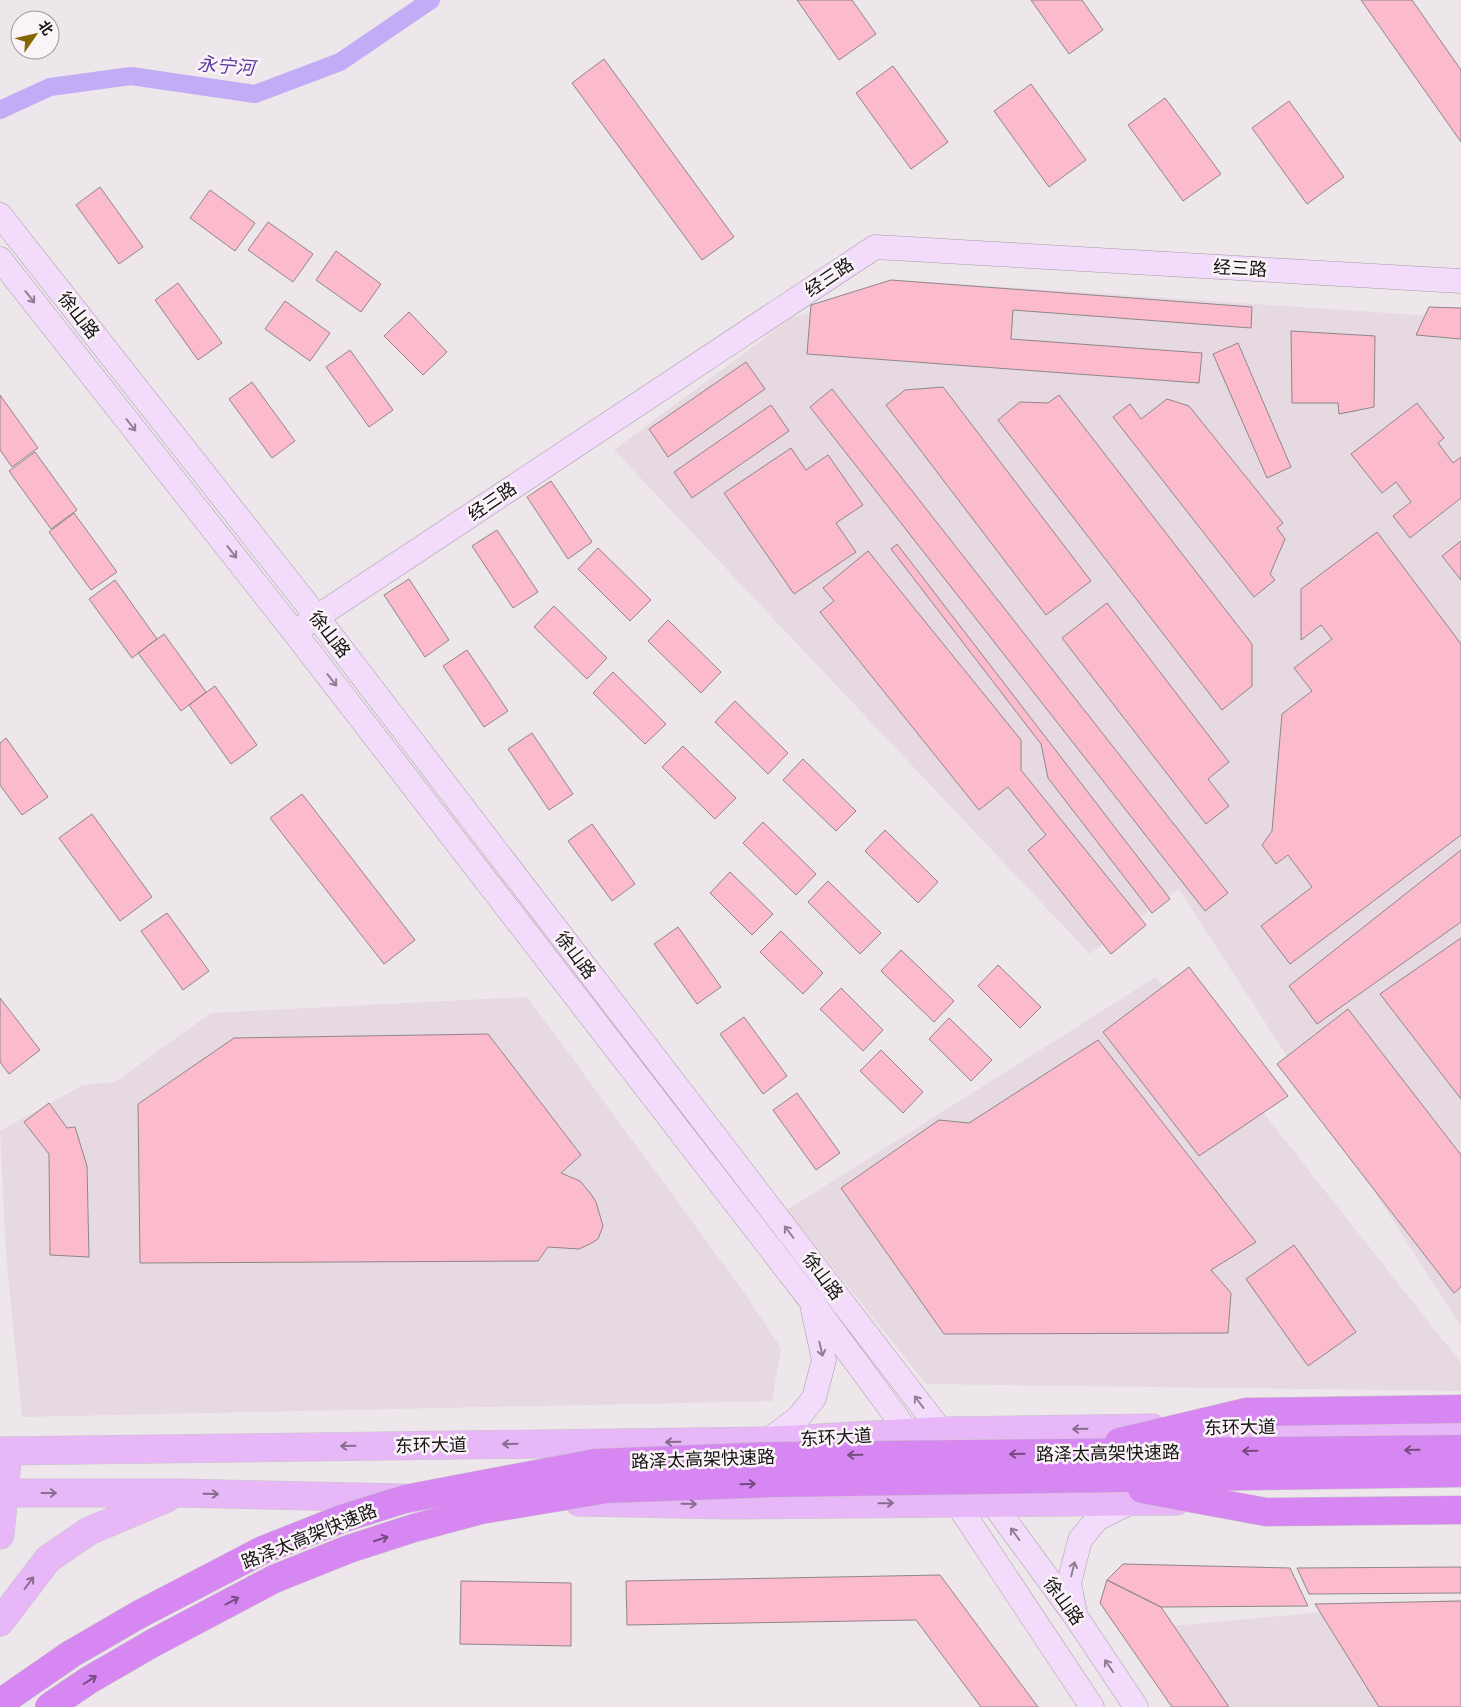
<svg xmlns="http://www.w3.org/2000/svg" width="1461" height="1707" viewBox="0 0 1461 1707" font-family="'Space Grotesk','Noto Sans SC',sans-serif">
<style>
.built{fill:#e7d9e2}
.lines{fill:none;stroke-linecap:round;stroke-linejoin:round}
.canal{stroke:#c0adf5;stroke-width:18}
.building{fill:#fbbbcc;stroke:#8e8688}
.secondary-casing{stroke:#a49ea2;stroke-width:25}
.primary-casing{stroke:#c6c6c6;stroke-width:29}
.secondary{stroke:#f3dbfb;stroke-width:24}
.primary{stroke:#e7b7f7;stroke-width:28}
.highway-bridge-casing{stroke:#c6c6c6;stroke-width:29;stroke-linecap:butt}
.highway-bridge{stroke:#d787f2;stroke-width:28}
.oneway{stroke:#8e8092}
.oneway2{stroke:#886c90}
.oneway3{stroke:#754c82}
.labels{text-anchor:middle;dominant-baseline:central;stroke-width:5;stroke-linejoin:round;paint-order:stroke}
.street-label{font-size:18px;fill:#131112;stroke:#faf3f7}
.water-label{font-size:19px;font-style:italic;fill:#5f3ba1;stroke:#faf3f7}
</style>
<rect width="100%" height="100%" fill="#ede6ea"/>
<path class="built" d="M931,282L1461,318V1326L1179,889L1090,954L614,450L793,317Z
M1156,977L1461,1363V1391L926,1384L787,1210Z
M527,997L741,1288L781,1348L772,1401L22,1417L6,1252L0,1131L83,1085L115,1082L211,1013Z
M1461,1599V1707H1176L1130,1630Z"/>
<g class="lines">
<path class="canal" d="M0,110L50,87L131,76L255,94L340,62L431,0"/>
</g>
<path class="building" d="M797,0H852L876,34L839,60Z
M1031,0H1082L1103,30L1069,54Z
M1361,0H1412L1461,70V142Z
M604,59L734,237L702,260L572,83Z
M893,66L948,142L911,169L856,93Z
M1031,84L1086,160L1049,187L994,111Z
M1165,98L1221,174L1183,201L1128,125Z
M1289,101L1344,177L1307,204L1252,128Z
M100,187L143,247L119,264L76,205Z
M210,190L255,223L235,251L190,218Z
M268,222L313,254L293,282L248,250Z
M336,251L381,284L361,312L316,280Z
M891,280L1252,307L1251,328L1013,310L1011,339L1202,353L1199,383L807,354L811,305Z
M178,283L222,343L198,360L155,300Z
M285,301L330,333L310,361L265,329Z
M1429,307L1461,308V339L1416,335Z
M409,312L447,352L423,375L384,336Z
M1291,331L1375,336L1374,407L1339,414L1338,403H1292Z
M1238,343L1291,467L1267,478L1213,354Z
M350,350L393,410L369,427L326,367Z
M746,362L765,389L668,457L649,429Z
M252,382L295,441L272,458L229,399Z
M943,387L1091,581L1046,615L886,405L905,390Z
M832,389L1228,893L1205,911L810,407Z
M0,395L38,448L12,467L0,450Z
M1059,395L1252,644V686L1222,710L998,420L1020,402L1048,403Z
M1167,399L1189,406L1283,523L1277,528L1285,539L1270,574L1275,580L1254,597L1113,417L1130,404L1141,419Z
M1417,403L1444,438L1438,443L1453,463L1461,457V498L1410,538L1393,516L1411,502L1396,482L1382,493L1351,454Z
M771,405L789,431L692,498L674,472Z
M791,448L806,470L828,455L863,505L836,523L856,552L794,594L724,493Z
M35,452L77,510L51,529L9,471Z
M551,481L592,542L568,559L527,497Z
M74,513L117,572L91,590L49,532Z
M497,530L538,592L513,608L472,546Z
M1377,532L1461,644V835L1290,964L1261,926L1312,887L1288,855L1276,864L1262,845L1272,831L1282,714L1312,691L1294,668L1332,639L1321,625L1301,640V589Z
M1461,541V580L1442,556Z
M897,544L1170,899L1152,913L1048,778L1041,744L891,549Z
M598,548L651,600L630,621L578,569Z
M868,551L1021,740V770L1146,925L1111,954L1028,850L1046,835L1008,787L979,810L820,612L834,601L823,588Z
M409,579L449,640L425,657L384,595Z
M115,580L157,639L132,658L89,599Z
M1107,603L1229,762L1208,779L1229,806L1206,824L1062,638Z
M554,606L607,658L587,679L534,627Z
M668,620L721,672L701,693L648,641Z
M164,634L206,692L181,711L138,653Z
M467,650L508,711L484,727L443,666Z
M613,672L666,724L645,744L593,693Z
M215,686L257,745L231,764L189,705Z
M735,701L788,753L768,774L715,722Z
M532,733L573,794L549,810L508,749Z
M6,738L48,797L22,815L0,785V743Z
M683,746L736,798L715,819L662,767Z
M803,759L856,811L836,831L783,780Z
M302,794L415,940L384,964L270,818Z
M92,814L152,897L120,921L59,838Z
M763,822L816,874L796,895L743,843Z
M592,824L635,884L612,901L568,841Z
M885,830L938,882L918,903L865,851Z
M1461,850V922L1317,1024L1289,986Z
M730,872L773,914L752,935L710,893Z
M828,881L881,933L860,954L808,902Z
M167,913L209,971L183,990L141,931Z
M678,927L721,987L697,1004L654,944Z
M781,931L823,973L803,994L760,952Z
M1461,938V1099L1380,994Z
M901,950L954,1001L934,1022L881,971Z
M998,965L1041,1007L1020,1028L978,986Z
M1189,967L1288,1096L1199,1156L1103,1032Z
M841,988L883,1030L863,1051L820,1009Z
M0,998L40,1050L9,1074L0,1062Z
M1348,1009L1461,1155V1287L1454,1293L1277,1064Z
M744,1017L787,1076L763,1094L720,1034Z
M949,1018L992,1060L971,1081L929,1039Z
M488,1034L581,1155L561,1173L580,1181L591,1194L596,1202L603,1226L598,1239L590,1244L579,1249L548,1247L538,1261L140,1263L138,1104L234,1038Z
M1098,1040L1256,1242L1211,1270L1231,1293L1228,1333L944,1334L841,1188L939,1120L969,1123Z
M881,1050L923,1092L903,1113L860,1071Z
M797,1093L840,1153L816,1170L773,1110Z
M49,1103L67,1128L75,1127L87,1166L89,1257L50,1255L49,1154L24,1122Z
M1294,1245L1356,1332L1308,1366L1246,1279Z
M1123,1564L1290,1568L1308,1606L1161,1607L1107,1580Z
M1461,1567V1593L1309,1594L1297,1568Z
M940,1575L1038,1707H981L916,1620L627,1625L626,1581Z
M1107,1580L1161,1607L1229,1707H1172L1100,1603Z
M461,1581L571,1583V1646L460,1644Z
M1461,1601V1707H1379L1315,1604Z"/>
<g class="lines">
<g class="secondary-casing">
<path id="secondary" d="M0,215L317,617L951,1444
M0,259L294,632L811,1301L918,1446
M305,625L875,247L1461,281
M767,1441L798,1418L814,1398L824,1360L813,1310
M948,1490L1092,1707
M983,1490L1076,1617L1136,1707
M1075,1613L1069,1583L1080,1540L1097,1519L1131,1502"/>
</g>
<g class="primary-casing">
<path id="primary" d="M1205,1428L1461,1424
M0,1451L767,1441L942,1431L1152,1428
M0,1493H178L403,1498
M579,1502L729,1505L1176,1501
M0,1535L8,1451
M0,1622L48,1559L89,1531L167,1498"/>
</g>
<use href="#secondary" class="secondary"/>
<use href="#primary" class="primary"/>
<g class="highway-bridge-casing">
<path id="highway-bridge" d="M1119,1442L1246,1412L1461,1409
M1142,1489L1266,1512L1461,1510
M0,1703L71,1654L140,1614L263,1550L344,1518L405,1499L595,1463L773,1456L1461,1449
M49,1707L89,1680L153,1643L274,1579L349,1549L414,1528L481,1510L607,1489L775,1483L1461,1473"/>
</g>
<use href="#highway-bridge" class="highway-bridge"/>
</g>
<defs><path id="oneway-shaft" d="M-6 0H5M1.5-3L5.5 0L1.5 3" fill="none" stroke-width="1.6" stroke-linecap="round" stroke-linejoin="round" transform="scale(1.25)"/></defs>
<g class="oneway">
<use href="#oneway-shaft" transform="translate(30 297) rotate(52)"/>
<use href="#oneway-shaft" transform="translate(131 425) rotate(52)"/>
<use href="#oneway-shaft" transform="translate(232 552) rotate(52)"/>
<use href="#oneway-shaft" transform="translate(332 680) rotate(52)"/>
<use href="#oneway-shaft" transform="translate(789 1232) rotate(-127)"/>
<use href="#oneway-shaft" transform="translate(821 1349) rotate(77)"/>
<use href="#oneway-shaft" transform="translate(919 1402) rotate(-127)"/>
<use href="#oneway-shaft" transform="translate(1015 1534) rotate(-126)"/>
<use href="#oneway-shaft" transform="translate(1073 1569) rotate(-76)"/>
<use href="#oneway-shaft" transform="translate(1109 1666) rotate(-124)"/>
</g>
<g class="oneway2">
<use href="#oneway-shaft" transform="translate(1080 1429) rotate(179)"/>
<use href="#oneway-shaft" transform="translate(673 1442) rotate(179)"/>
<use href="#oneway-shaft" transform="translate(510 1444) rotate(179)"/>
<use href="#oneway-shaft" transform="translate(348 1446) rotate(179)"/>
<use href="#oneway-shaft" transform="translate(49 1493)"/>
<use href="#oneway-shaft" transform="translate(211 1494) rotate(1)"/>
<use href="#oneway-shaft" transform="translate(886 1503) rotate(-1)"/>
<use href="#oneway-shaft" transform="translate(689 1504) rotate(1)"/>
<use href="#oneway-shaft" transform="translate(29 1583) rotate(-53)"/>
</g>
<g class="oneway3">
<use href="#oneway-shaft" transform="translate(1412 1450) rotate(179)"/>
<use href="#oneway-shaft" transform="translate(1250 1451) rotate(179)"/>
<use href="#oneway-shaft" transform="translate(1017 1454) rotate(179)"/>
<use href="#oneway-shaft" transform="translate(855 1455) rotate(179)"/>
<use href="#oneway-shaft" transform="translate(748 1484) rotate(-2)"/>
<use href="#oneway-shaft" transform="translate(381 1539) rotate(-18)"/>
<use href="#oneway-shaft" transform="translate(232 1601) rotate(-28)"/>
<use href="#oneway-shaft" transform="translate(90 1680) rotate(-32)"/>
</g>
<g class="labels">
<g class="street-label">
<text transform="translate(1240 268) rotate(3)">经三路</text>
<text transform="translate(829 277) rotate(-34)">经三路</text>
<text transform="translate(79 315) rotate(52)">徐山路</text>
<text transform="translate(492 501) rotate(-34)">经三路</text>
<text transform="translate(330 634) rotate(52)">徐山路</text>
<text transform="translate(576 955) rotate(53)">徐山路</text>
<text transform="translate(823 1276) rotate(53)">徐山路</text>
<text transform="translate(1240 1427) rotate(-1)">东环大道</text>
<text transform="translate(836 1437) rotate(-3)">东环大道</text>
<text transform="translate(431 1445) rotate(-1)">东环大道</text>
<text transform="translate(1108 1453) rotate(-1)">路泽太高架快速路</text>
<text transform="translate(703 1459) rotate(-2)">路泽太高架快速路</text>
<text transform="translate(309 1536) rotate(-22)">路泽太高架快速路</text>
<text transform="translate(1064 1601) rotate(54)">徐山路</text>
</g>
<g class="water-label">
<text transform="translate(226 66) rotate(5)">永宁河</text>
</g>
</g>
<g transform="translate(35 35) rotate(56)"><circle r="24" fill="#faf3f7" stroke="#9e999b"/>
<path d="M0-4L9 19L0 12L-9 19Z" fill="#856600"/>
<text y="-8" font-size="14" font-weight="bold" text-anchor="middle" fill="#131112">北</text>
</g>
</svg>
